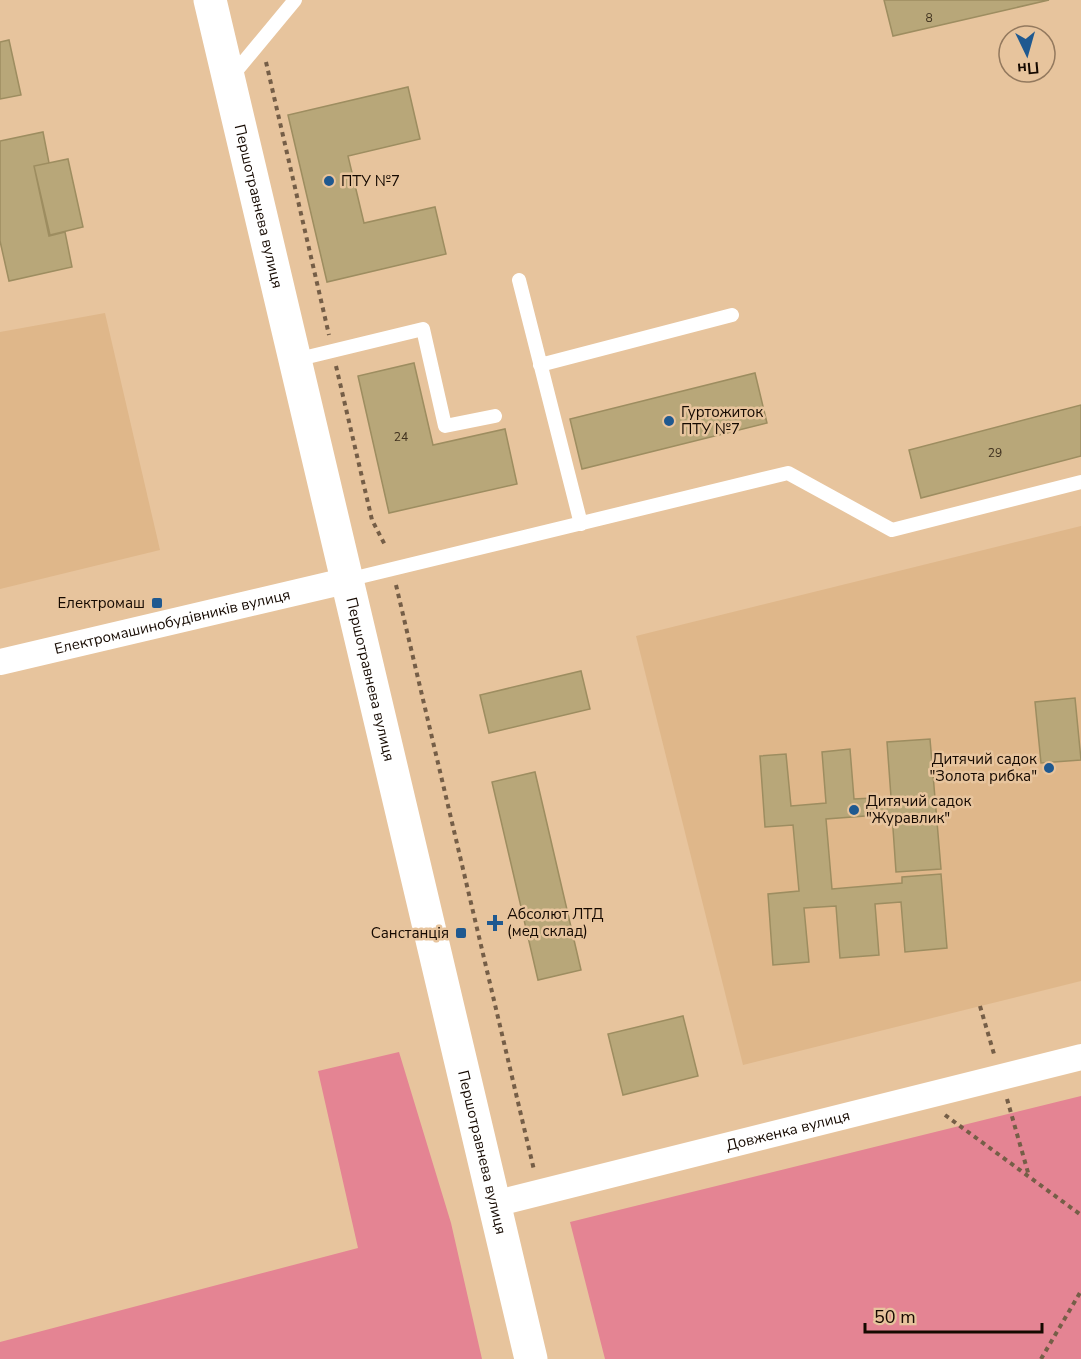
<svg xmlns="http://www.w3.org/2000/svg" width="1081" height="1359" viewBox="0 0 1081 1359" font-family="'Nunito Sans',sans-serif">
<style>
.built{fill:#dfb78a}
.green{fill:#e48493}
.building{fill:#b8a779;stroke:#9d8d60;stroke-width:1.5}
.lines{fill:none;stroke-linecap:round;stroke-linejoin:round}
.path{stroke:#755e47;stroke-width:4;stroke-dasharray:4.5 4.5;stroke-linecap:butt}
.service{stroke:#fff;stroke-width:14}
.minor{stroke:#fff;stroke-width:26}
.tertiary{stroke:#fff;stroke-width:33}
.poi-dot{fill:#1f5990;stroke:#e7c49d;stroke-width:2}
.labels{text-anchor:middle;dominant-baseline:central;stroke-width:5;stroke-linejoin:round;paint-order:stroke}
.number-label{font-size:12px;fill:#3e301e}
.poi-label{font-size:15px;fill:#150900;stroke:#e7c49d;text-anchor:start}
.street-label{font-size:15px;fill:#150900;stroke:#e7c49d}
</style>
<rect width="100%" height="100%" fill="#e7c49d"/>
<path class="built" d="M105,313L160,550L0,589V332Z
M1081,526V981L743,1065L636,636Z"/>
<path class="green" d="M399,1052L451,1223L482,1359H0V1342L358,1248L318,1071Z
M1081,1096V1359H605L570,1222Z"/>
<path class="building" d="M884,0H1049L893,36Z
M9,40L21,95L0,99V42Z
M408,87L420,139L348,156L364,223L435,207L446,254L327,282L288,115Z
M43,132L49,163L34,166L49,236L65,232L72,267L9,281L0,241V141Z
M68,159L83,227L50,235L34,166Z
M414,363L433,445L505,429L517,484L389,513L358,376Z
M755,373L767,423L582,469L570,419Z
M1081,405V456L921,498L909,450Z
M581,671L590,709L489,733L480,695Z
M1075,698L1081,760L1041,763L1035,702Z
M930,739L941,869L896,872L892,814L826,819L832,889L902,883V877L941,874L947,948L905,952L901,902L875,904L879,955L840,958L836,906L804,908L809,962L773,965L768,894L799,891L793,825L765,827L760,756L786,754L791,806L826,803L822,752L850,749L854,799L891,797L887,742Z
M535,772L581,970L538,980L492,782Z
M683,1016L698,1076L623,1095L608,1034Z"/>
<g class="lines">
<path class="path" d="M266,62L329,335
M336,366L372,520L386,547
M396,585L534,1170
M980,1006L994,1054
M1007,1099L1029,1176
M945,1115L1081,1215
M1041,1359L1081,1291"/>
<path class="service" d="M232,76L295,0
M519,280L581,524
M295,360L423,329L445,426L495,416
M540,365L732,315
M347,580L788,473L892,530L1081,482"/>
<g class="minor">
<path id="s1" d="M0,662L345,581"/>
<path id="s2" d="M494,1204L1081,1057"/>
</g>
<path class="tertiary" id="s3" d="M210,0L531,1359"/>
</g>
<g class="poi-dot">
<circle cx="329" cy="181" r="6"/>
<circle cx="669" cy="421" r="6"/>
<rect x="151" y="597" width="12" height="12" rx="3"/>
<circle cx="1049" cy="768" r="6"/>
<circle cx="854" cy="810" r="6"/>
<path d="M492 914h6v6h6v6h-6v6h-6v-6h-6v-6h6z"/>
<rect x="455" y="927" width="12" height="12" rx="3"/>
</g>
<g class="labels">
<g class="number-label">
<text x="929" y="18">8</text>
<text x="401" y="437">24</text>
<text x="995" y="453">29</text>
</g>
<g class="poi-label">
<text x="341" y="181">ПТУ №7</text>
<text x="681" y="412">Гуртожиток<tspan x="681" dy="17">ПТУ №7</tspan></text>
<text x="145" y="603" text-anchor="end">Електромаш</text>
<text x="1037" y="759" text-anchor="end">Дитячий садок<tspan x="1037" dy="17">"Золота рибка"</tspan></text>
<text x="866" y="801">Дитячий садок<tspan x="866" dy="17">"Журавлик"</tspan></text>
<text x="507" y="914">Абсолют ЛТД<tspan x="507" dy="17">(мед склад)</tspan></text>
<text x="449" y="933" text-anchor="end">Санстанція</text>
</g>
<g class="street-label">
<text stroke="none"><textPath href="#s3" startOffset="212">Першотравнева вулиця</textPath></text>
<text stroke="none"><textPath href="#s1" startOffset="177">Електромашинобудівників вулиця</textPath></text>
<text stroke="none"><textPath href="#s3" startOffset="698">Першотравнева вулиця</textPath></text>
<text stroke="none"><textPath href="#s2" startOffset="303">Довженка вулиця</textPath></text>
<text stroke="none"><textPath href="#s3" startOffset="1184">Першотравнева вулиця</textPath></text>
</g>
</g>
<g transform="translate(1027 54) rotate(175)"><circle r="28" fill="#e7c49d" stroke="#93795e" stroke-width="1.5"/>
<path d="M0-4.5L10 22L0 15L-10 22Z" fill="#1f5990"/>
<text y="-9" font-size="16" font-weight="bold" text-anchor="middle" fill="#150900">Пн</text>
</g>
<path d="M865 1323v9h177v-9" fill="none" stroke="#150900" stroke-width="3"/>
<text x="874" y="1323" font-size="18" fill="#150900" stroke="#e7c49d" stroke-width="4.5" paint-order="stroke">50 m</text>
</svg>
